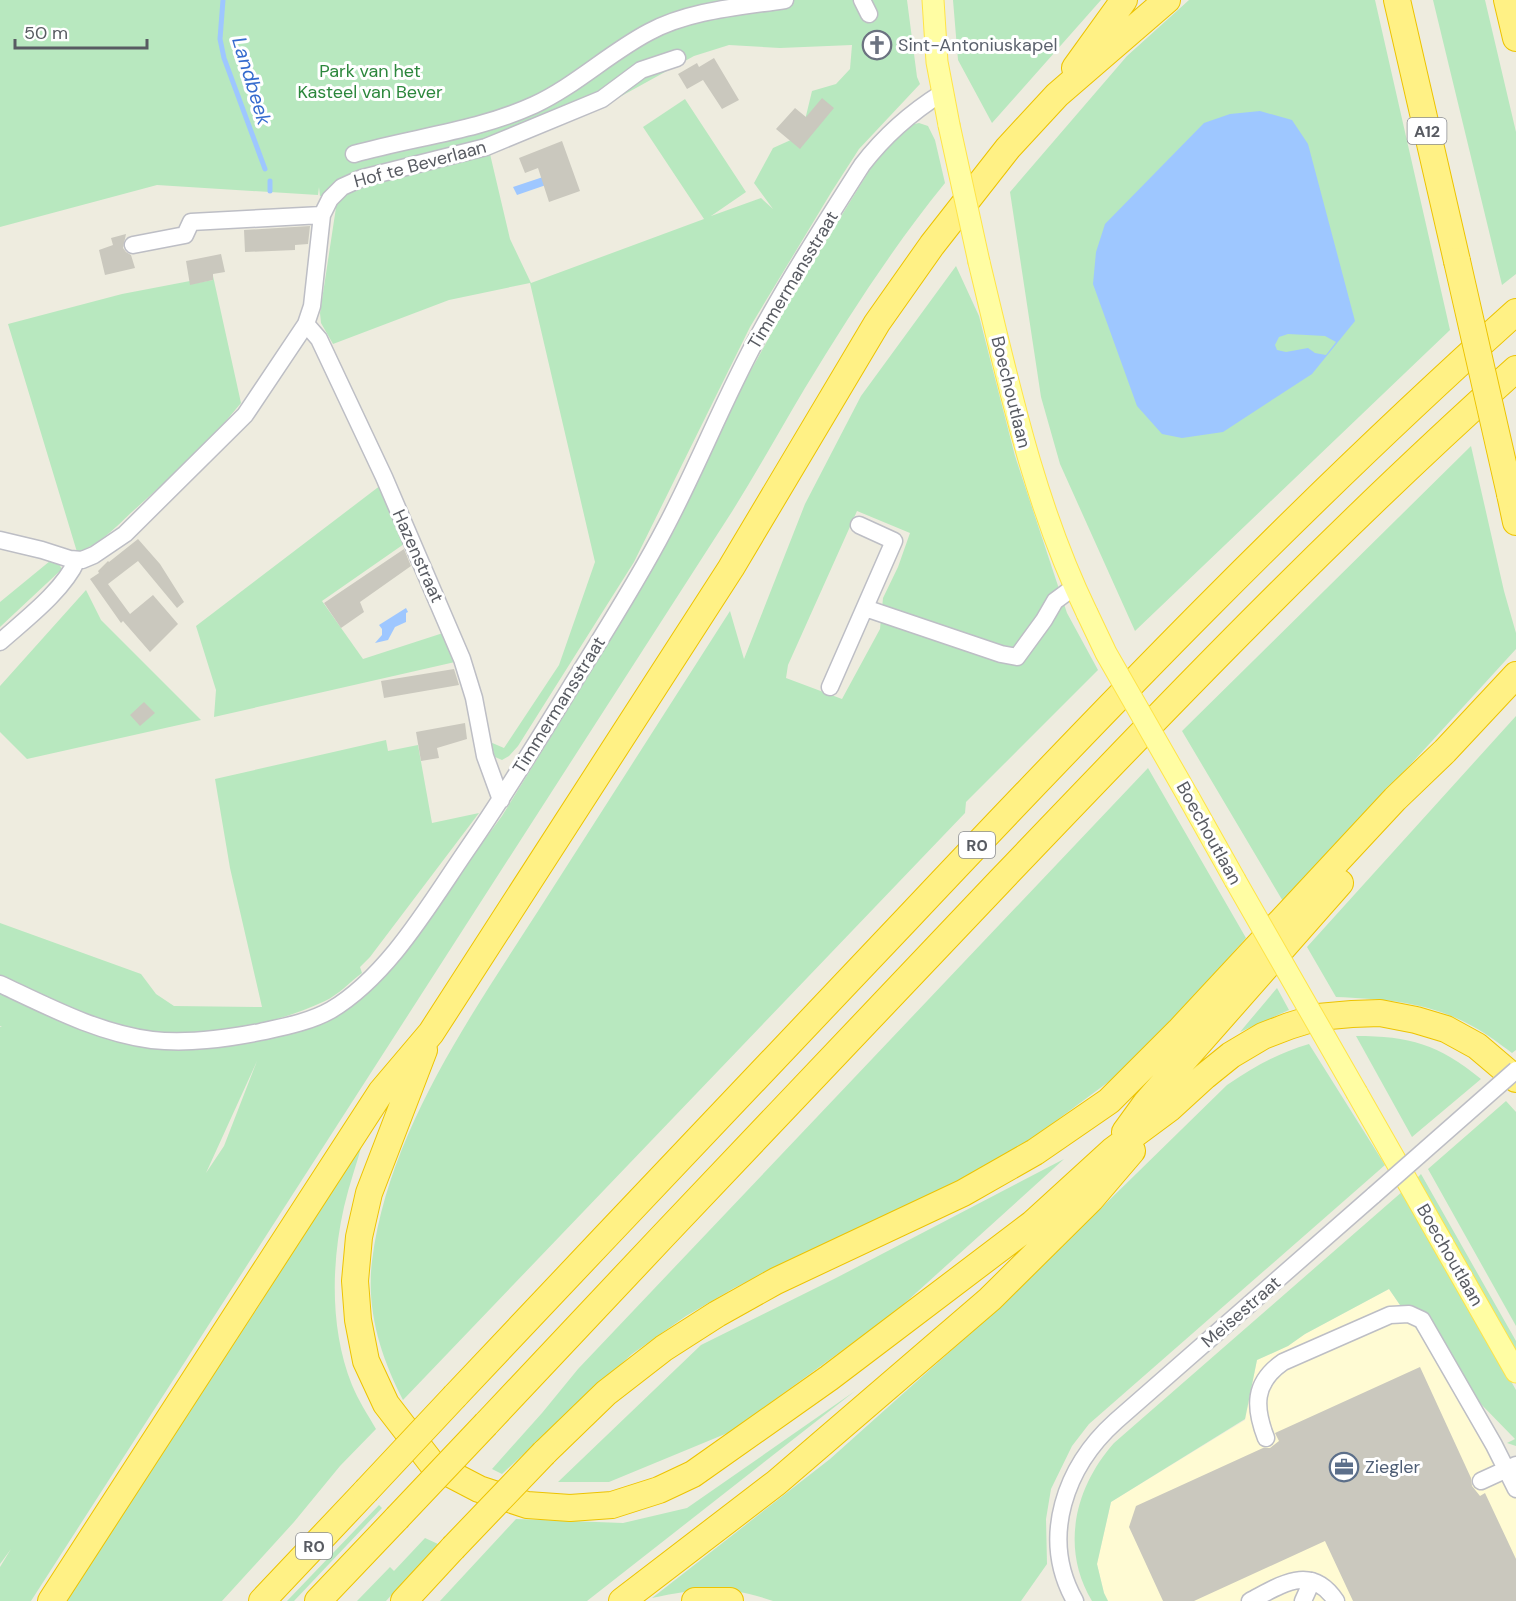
<svg xmlns="http://www.w3.org/2000/svg" width="1516" height="1601" viewBox="0 0 1516 1601" font-family="'DM Sans',sans-serif">
<style>
.commercial{fill:#fffbd3}
.green{fill:#b8e8bf;fill-rule:evenodd}
.water{fill:#9ec7ff;fill-rule:evenodd}
.lines{fill:none;stroke-linecap:round;stroke-linejoin:round}
.stream{stroke:#9ec7ff;stroke-width:5}
.building{fill:#cac8be}
.minor-casing{stroke:#bdbec5;stroke-width:19}
.major-casing{stroke:#ffe447;stroke-width:23}
.highway-casing{stroke:#edc300;stroke-width:28}
.minor{stroke:#fff;stroke-width:16}
.major{stroke:#fffda3;stroke-width:21}
.highway{stroke:#fff185;stroke-width:26}
.minor-bridge-casing{stroke:#bdbec5;stroke-width:19;stroke-linecap:butt}
.major-bridge-casing{stroke:#ffe447;stroke-width:23;stroke-linecap:butt}
.highway-bridge-casing{stroke:#edc300;stroke-width:28;stroke-linecap:butt}
.minor-bridge{stroke:#fff;stroke-width:16}
.major-bridge{stroke:#fffda3;stroke-width:21}
.highway-bridge{stroke:#fff185;stroke-width:26}
.labels{text-anchor:middle;dominant-baseline:central;stroke-width:6;stroke-linejoin:round;paint-order:stroke}
.shield{fill:#fff;stroke:#8a8c91;stroke-width:1.5}
.shield-label{font-size:16px;font-weight:bold;fill:#585b62}
.worship-label{font-size:18px;fill:#5b616d;stroke:#fff;text-anchor:start}
.park-label{font-size:18px;fill:#2c873c;stroke:#fff}
.street-label{font-size:18px;fill:#585b62;stroke:#fff}
.service-label{font-size:18px;fill:#4e5e75;stroke:#fff;text-anchor:start}
.water-label{font-size:20px;font-style:italic;fill:#356bce;stroke:#fff}
</style>
<rect width="100%" height="100%" fill="#eeecdf"/>
<path class="commercial" d="M1389,1289L1498,1450L1516,1488V1601H1300L1295,1598L1294,1601H1108L1104,1593L1097,1564L1111,1502L1245,1420L1257,1360L1288,1346L1305,1334Z"/>
<path class="green" d="M0,0H907L917,77L920,84L859,149L832,191L750,327L634,562L518,746L509,756L502,760L495,757L490,742L504,748L559,665L595,562L530,283L449,300L333,344L321,323L320,313L337,201L342,193L320,196L319,187L318,195L157,185L0,227ZM729,45L780,48L852,45L850,69L836,84L812,91L805,120L793,139L773,148L754,183L773,209L761,198L711,216L746,192L685,99L643,127L704,219L531,283L510,239L490,154L417,173L616,99L694,56Z
M953,0H1101L992,123L958,60Z
M1189,0H1375L1450,330L1135,631L1060,464L1041,397L1010,192L1127,56Z
M1433,0H1485L1516,132V274L1502,285Z
M919,123L928,126L935,140L945,183C893,247 848,317 805,388C781,428 758,470 733,510L31,1601H0V1567L11,1549L0,1564V1027H2L0,1026V993L53,1017L130,1043L336,1015L351,1007L383,978L502,816L595,665L674,531L745,381L796,289L874,163L891,141L910,125ZM257,1061L224,1146L206,1173Z
M956,266L979,316L1015,456L1067,613L1098,670L966,802L965,813L403,1400C381,1357 366,1311 372,1261C389,1127 476,1009 547,897C608,802 669,706 730,611L744,659L805,504L861,396ZM857,511L910,533L898,567L883,598L880,629L842,699L786,678L788,665Z
M213,276L241,403C209,443 171,477 133,511C117,526 98,546 77,552L8,324L122,294L190,281L191,284L213,280Z
M1471,446L1504,591L1516,633V649L1284,903L1182,731Z
M381,485L404,544L322,601L363,659L443,633L455,662L214,717L216,690L196,626Z
M50,561H57L62,569L0,627V602Z
M86,590L101,620L201,720L27,759L0,732V686Z
M1516,716V1050L1512,1053C1500,1044 1487,1034 1474,1027C1430,1002 1385,999 1336,997L1307,947Z
M386,740L388,751L418,745L432,823L479,813L370,957L360,967L362,973C350,982 338,995 325,1001C259,1031 179,1045 110,1024C72,1012 36,992 0,975V923L141,974L156,994L174,1006L262,1007L230,868L215,779Z
M1148,768L1246,938L1178,1015L1111,1080L1026,1143L953,1183L734,1288L686,1316L632,1354L502,1474L492,1469L542,1413L578,1369Z
M1277,988L1289,1010L1240,1032Z
M1356,1036C1410,1036 1438,1044 1481,1079L1412,1137Z
M1309,1044L1385,1165L1089,1424L1072,1446L1051,1489L1046,1519L1047,1564L1021,1601H773C727,1585 699,1588 652,1598L830,1459L1001,1306L1227,1085C1254,1067 1278,1053 1309,1044Z
M1506,1101L1516,1112V1326L1428,1169Z
M363,1141C357,1163 349,1185 344,1207C331,1264 330,1330 352,1385C358,1400 368,1415 376,1429L340,1466L294,1522L222,1601H65L256,1310Z
M1064,1159L895,1312L730,1432L609,1482H558L701,1345L836,1278Z
M1421,1174L1516,1341V1354L1416,1179Z
M1403,1191L1516,1390V1446L1507,1443L1515,1439L1437,1359L1389,1289L1305,1334L1288,1346L1257,1360L1245,1419L1111,1502L1097,1564L1104,1593L1108,1601H1092C1060,1548 1075,1487 1114,1443Z
M855,1391L587,1601H440L516,1519L623,1523L687,1508Z
M379,1505L382,1508L294,1601H287Z
M425,1538L438,1544L386,1601H357L390,1567L394,1571Z"/>
<path class="water" d="M1260,111L1292,120L1308,144L1355,321L1312,374L1223,432L1182,438L1162,434L1137,406L1093,284L1096,252L1105,224L1204,123L1230,114ZM1288,334L1325,336L1336,342L1326,355L1315,353L1308,348L1286,352L1277,350L1275,345L1279,337Z
M543,177L546,185L517,195L513,187Z
M406,608L408,612L406,613V622L395,627L388,640L375,643L382,635V629L379,625Z"/>
<g class="lines">
<path class="stream" d="M223,0L220,39L224,58L265,169
M270,181V191"/>
</g>
<path class="building" d="M714,58L739,100L722,109L703,80L687,89L678,74L697,63L699,67Z
M822,98L834,108L800,149L776,129L795,108L806,117Z
M562,141L580,191L549,202L538,168L525,173L519,158Z
M310,226L308,244L295,245V250L245,252L244,230Z
M126,234L123,248L126,252L131,255L135,268L105,275L99,250L113,245L111,238Z
M221,254L225,272L213,274V280L190,285L186,261Z
M138,539L160,564L184,602L177,608L138,561L108,584L130,614L153,595L178,624L150,652L123,621L121,623L90,579L99,573L98,571L108,561L109,562Z
M404,549L411,566L360,602L364,612L341,628L324,603Z
M454,669L459,685L384,698L381,681Z
M144,702L155,713L140,726L130,715Z
M465,723L467,739L437,748L439,758L421,761L416,732Z
M1420,1367L1471,1478L1472,1486L1480,1496L1485,1493L1516,1559V1601H1353L1325,1541L1194,1601H1163L1129,1527L1136,1506L1263,1448H1270L1279,1441L1275,1433Z"/>
<g class="lines">
<g class="minor-casing">
<path id="minor" d="M862,0L869,14
M354,154C414,137 477,131 534,105C575,86 609,53 649,32C690,10 740,7 785,0
M133,245L185,235L191,222L322,215
M306,324L319,339L384,477L462,659L474,698L485,756L501,800
M0,540L42,550L70,559L82,560L94,555L125,534L245,415L306,324L312,306L322,215L330,199L342,187L362,178L486,147L602,99L641,70L677,58
M865,608L1001,654L1017,657L1044,620L1055,601L1074,587
M0,642C26,619 63,591 77,560
M830,687L894,541L859,525
M0,984C49,1007 98,1033 152,1040C188,1044 224,1039 260,1032C283,1027 310,1022 331,1010C388,976 429,905 466,851C505,795 540,737 575,680C606,630 638,580 665,528C699,464 725,396 760,333C791,276 827,220 862,165C885,135 910,113 942,93
M1266,1438C1254,1407 1253,1383 1283,1362L1390,1315L1409,1314L1422,1320L1494,1445L1516,1489
M1481,1481L1516,1465
M1075,1601C1039,1537 1066,1466 1116,1421L1374,1195
M1250,1601C1281,1585 1311,1563 1336,1601
M1303,1601L1312,1581"/>
</g>
<g class="major-casing">
<path id="major" d="M933,0L937,62L949,125
M979,262C1008,381 1033,502 1087,613
M1189,798L1235,880
M1357,1093L1516,1372"/>
</g>
<g class="highway-casing">
<path id="highway" d="M1397,0L1457,261
M1507,0L1516,38
M1075,68L1124,0
M1510,494L1516,522
M424,1050L369,1193L359,1237L355,1281L358,1320L366,1361L386,1404L433,1465L479,1489L527,1505L570,1508L612,1505L659,1490L693,1474L829,1378L1032,1224L1112,1151L1170,1108L1205,1076L1231,1055L1263,1036L1289,1026L1318,1017L1352,1014L1380,1013L1416,1020L1446,1029L1477,1046L1516,1079
M1125,1132L1146,1103L1340,883
M455,1396C605,1237 756,1078 906,920C1103,711 1302,504 1516,312
M486,1424C657,1242 828,1061 1001,880C1168,705 1336,530 1516,369
M544,1453L606,1393L664,1348L717,1314L776,1281L963,1193L1035,1152L1109,1101L1179,1031L1395,799L1445,751L1516,675
M51,1601L381,1092L431,1033L731,568L877,323L932,245L1008,148L1057,95L1167,0
M262,1601L366,1491
M318,1601L397,1518
M404,1601L453,1548
M622,1601L776,1483L990,1299L1091,1199L1132,1151
M695,1601H730"/>
</g>
<use href="#minor" class="minor"/>
<use href="#major" class="major"/>
<use href="#highway" class="highway"/>
<g class="minor-bridge-casing">
<path id="minor-bridge" d="M1374,1195L1516,1070"/>
</g>
<g class="major-bridge-casing">
<path id="major-bridge" d="M949,125L979,262
M1087,613L1106,653L1189,798
M1235,880L1357,1093"/>
</g>
<g class="highway-bridge-casing">
<path id="highway-bridge" d="M1457,261L1510,494
M366,1491L455,1396
M397,1518L486,1424
M453,1548L544,1453"/>
</g>
<use href="#minor-bridge" class="minor-bridge"/>
<use href="#major-bridge" class="major-bridge"/>
<use href="#highway-bridge" class="highway-bridge"/>
</g>
<defs>
<g id="church-ring" transform="scale(1.5)"><circle r="9.5" fill="#fff" stroke="#6b7280" stroke-width="1.5"/><path d="M-1.2-6h2.4v3.5h3.3v2.4h-3.3V6h-2.4V-.1h-3.3v-2.4h3.3Z" fill="#6b7280"/></g>
<g id="office-ring" transform="scale(1.5)"><circle r="9.5" fill="#fff" stroke="#5c6f8a" stroke-width="1.5"/><path d="M-6-3h4V-5.5h4V-3h4V5H-6ZM-1-4.5V-3h2v-1.5ZM-6 0V1H6V0Z" fill="#5c6f8a"/></g>
</defs>
<g fill-rule="evenodd">
<use href="#church-ring" x="877" y="45"/>
<use href="#office-ring" x="1344" y="1467"/>
</g>
<g class="labels">
<g class="shield">
<rect x="1407.5" y="118" width="39" height="26" rx="4.5"/>
<rect x="959" y="832" width="36" height="26" rx="4.5"/>
<rect x="296" y="1533" width="36" height="26" rx="4.5"/>
</g>
<g class="shield-label">
<text x="1427" y="131">A12</text>
<text x="977" y="845">R0</text>
<text x="314" y="1546">R0</text>
</g>
<g class="worship-label">
<text x="898" y="45">Sint-Antoniuskapel</text>
</g>
<g class="park-label">
<text x="370" y="71">Park van het<tspan x="370" dy="21">Kasteel van Bever</tspan></text>
</g>
<g class="street-label">
<text transform="translate(420 164) rotate(-15)">Hof te Beverlaan</text>
<text transform="translate(793 280) rotate(-59)">Timmermansstraat</text>
<text transform="translate(1011 392) rotate(76)">Boechoutlaan</text>
<text transform="translate(418 556) rotate(66)">Hazenstraat</text>
<text transform="translate(559 705) rotate(-58)">Timmermansstraat</text>
<text transform="translate(1209 833) rotate(61)">Boechoutlaan</text>
<text transform="translate(1450 1255) rotate(60)">Boechoutlaan</text>
<text transform="translate(1241 1312) rotate(-41)">Meisestraat</text>
</g>
<g class="service-label">
<text x="1365" y="1467">Ziegler</text>
</g>
<g class="water-label">
<text transform="translate(252 81) rotate(73)">Landbeek</text>
</g>
</g>
<path d="M15 39v9h132v-9" fill="none" stroke="#585b62" stroke-width="3"/>
<text x="24" y="39" font-size="18" fill="#585b62" stroke="#ffffff" stroke-width="4.5" paint-order="stroke">50 m</text>
</svg>
